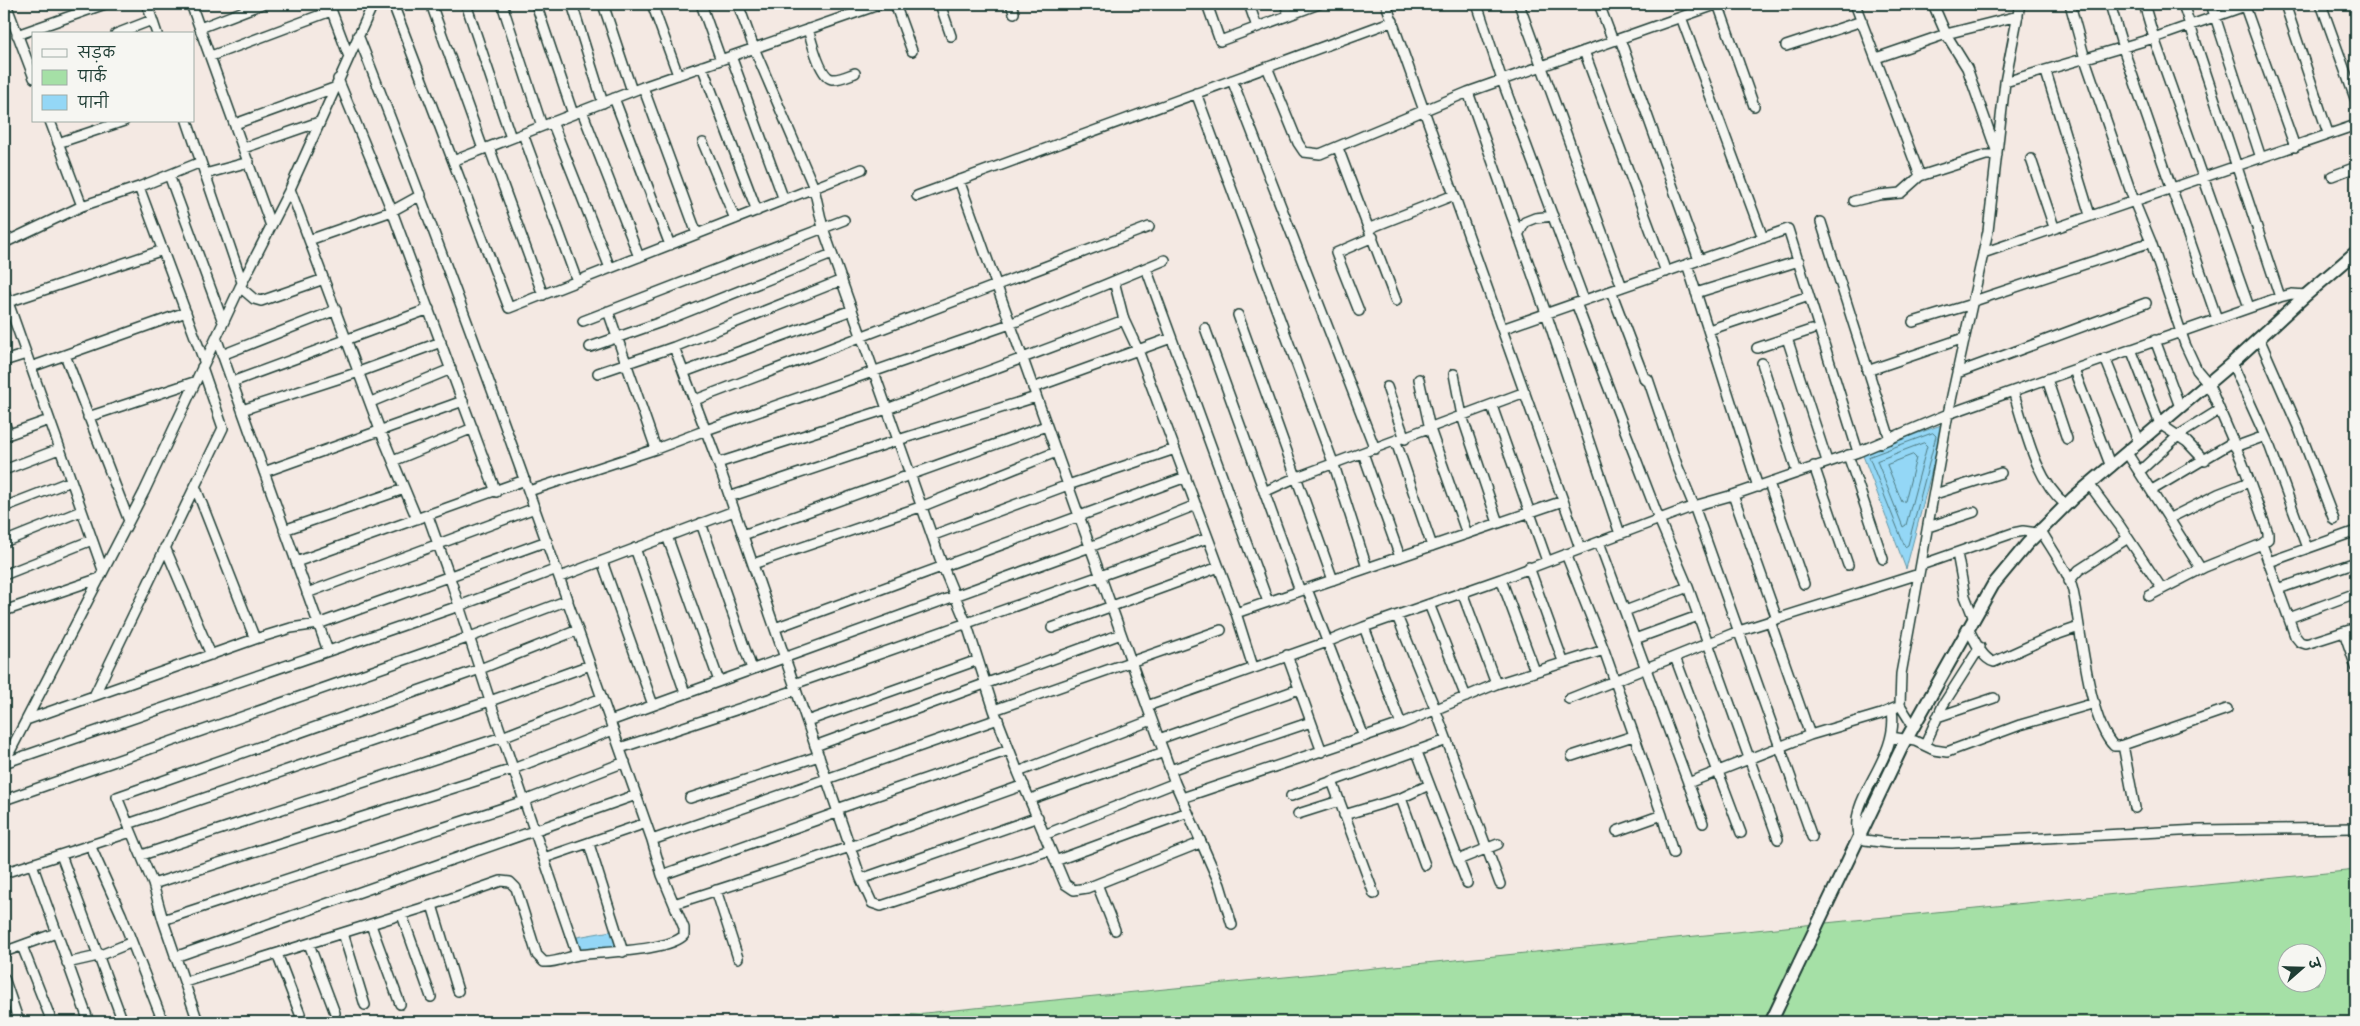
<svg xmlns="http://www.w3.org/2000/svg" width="2360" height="1026" viewBox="0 0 2360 1026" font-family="Itim,'Playpen Sans Deva',sans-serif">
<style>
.green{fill:#a5e0a6;stroke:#628e6d;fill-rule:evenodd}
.water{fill:#94d7f6;stroke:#6599a8}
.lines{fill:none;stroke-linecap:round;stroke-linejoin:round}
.shore{stroke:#4e7b82;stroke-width:1}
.street-casing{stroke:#1f3d34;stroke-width:12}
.secondary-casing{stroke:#1f3d34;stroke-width:15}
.street{stroke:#f6f6f2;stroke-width:9}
.secondary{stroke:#f6f6f2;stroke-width:11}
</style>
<rect width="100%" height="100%" fill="#f4e9e3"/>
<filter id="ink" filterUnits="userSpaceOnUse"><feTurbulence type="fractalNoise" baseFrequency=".02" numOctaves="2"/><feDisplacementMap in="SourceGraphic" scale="10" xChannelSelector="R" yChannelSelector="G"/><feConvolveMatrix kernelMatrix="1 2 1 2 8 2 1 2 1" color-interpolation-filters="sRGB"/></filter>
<g filter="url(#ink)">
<path class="green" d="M2356,870V1022H835ZM2288,954H2318V984H2288Z"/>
<path class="water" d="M1944,424L1906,569L1862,453Z
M617,930L620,955L580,957L577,937Z"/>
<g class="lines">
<path class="shore" d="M1933,433L1936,436L1908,545L1905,547L1869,457Z
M1924,443L1927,446L1906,525L1903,527L1877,461Z
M1913,455L1916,458L1905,501L1902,502L1887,465Z"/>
<g class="street-casing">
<path id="street" d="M6,4L34,78
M147,4L157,34
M191,4L271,226
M329,4L349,57
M393,4L509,308L862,169
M431,4L483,149
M466,4L511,138
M502,4L542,126
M536,4L573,114
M572,4L603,103
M603,4L632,91
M652,4L678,75
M701,4L721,60
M738,4L754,48L814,188L823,228L943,567L967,625L994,710L1018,772L1065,884L1074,890L1087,888L1200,843
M895,4L912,51
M940,4L951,36
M1011,4L1014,13
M1207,4L1220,41L1319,4
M1249,4L1257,27
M1285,4L1289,15
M1386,4L1580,548
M1477,4L1502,80L1584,300
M1519,4L1622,287
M1599,4L1613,41
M1718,4L1754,106
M1855,4L1920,176
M1933,4L1946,34L1967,68L1996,150
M2070,4L2085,59L2134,201L2151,242L2185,344L2197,370L2208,383L2243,464L2268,533V539L2262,544L2205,567L2149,596
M2110,4L2123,48L2217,319
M2144,4L2154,38L2249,307
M2183,4L2280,297
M2211,4L2261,158
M2244,4L2295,147
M2285,4L2328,133
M2321,4L2356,101
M1681,17L1763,238
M200,28L262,4
M808,29C811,39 820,77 832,79C839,80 849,75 855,73
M116,34L152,20
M17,35L105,4
M1620,39L1699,260
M1786,46L1862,21
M1584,51L1666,272
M211,56L331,11
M731,56L784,200
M1876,58L1946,34L2018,16
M702,66L757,211
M1267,67L1298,143L1304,152L1320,154L1468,92L1718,4
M2046,72L2090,215
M338,79L392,211L496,492
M1232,80L1375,449
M2005,82L2154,38L2245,6
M643,87L697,234
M1468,92L1546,313L1620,534
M1196,93L1334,465L1367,568
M614,98L670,245
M582,111L639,257
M50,121L82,206
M187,121L242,282
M552,122L610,268
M235,124L334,88
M523,134L577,281
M58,143L124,121
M703,143L735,219
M489,147L543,295
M244,148L319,122
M1338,148L1396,301
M2031,159L2054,227
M453,161L643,87L881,4
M205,174L249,162
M169,175L223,322
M2332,176L2356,167
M959,180L1152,720L1175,783L1220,885L1232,925
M139,187L204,361
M290,189L380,430L417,519
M917,196L1393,21
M1854,201L1879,195L1901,193L1920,176L1986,155H1997
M1821,222L1890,439
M1370,228L1454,195
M1518,235L1525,222L1535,218L1553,216
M309,240L392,211L421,195
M4,243L82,206L139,187L201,162
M1983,253L2356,125
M1687,264L1758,487
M1146,268L1268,602
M1114,281L1124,320L1138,350L1236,613L1253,667
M240,287L254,299L261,301L324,279
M4,291L103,570
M1611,291L1645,380
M1696,293L1799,261
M1974,301L2151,242
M8,302L163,250
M1576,303L1659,519L1688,587L1778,839
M608,311L656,449
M1359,311L1336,253L1373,237
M1238,315L1333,580
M583,321L844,220
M1913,322L1972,304
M1205,328L1300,591
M1502,329L1788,229L1809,296
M1709,330L1809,296L1858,452
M216,337L328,651
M1787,338L1827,461
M2259,338L2299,429L2334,520
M2155,340L2180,407
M590,347L664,321L832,254
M674,347L718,463L861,879L872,903L881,906L1050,850
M1757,348L1811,330
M2131,349L2160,424L2187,442L2205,461
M65,355L129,521
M222,355L336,310
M2105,358L2139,443
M4,361L26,354
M1762,363L1797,472
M2232,363L2270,447L2307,548
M31,367L186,312
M2074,370L2111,467
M1867,371L1964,338
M684,372L852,310
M598,373L674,347L842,280
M1957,373L2146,303
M1454,374L1462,416L1498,523
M1419,379L1430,429L1467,534
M1648,379L1677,465L1694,506L1812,837
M2047,379L2067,439
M232,382L429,309
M1387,387L1405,439
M1033,388L1171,338
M2013,391C2026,430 2034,478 2066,505
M695,400L1149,227
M371,402L451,369
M1492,406L1547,561
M242,410L359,372L441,342
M88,417L194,382
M4,421L8,434
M4,436L49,420
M1396,442L1432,546
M2235,447L2265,436
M1363,453L1400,557
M2127,453L2201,569
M1848,455L1883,559
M393,461L473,428
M718,463L887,409L1124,320
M1814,466L1848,565
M4,470L59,449
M2140,471L2179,435L2219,410
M264,472L463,401
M1769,483L1804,584
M2089,484L2120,526L2162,589
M2152,490L2233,442
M529,491L656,449L706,430L1010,324L1165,260
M1264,492L1297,477L1525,392
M1935,494L2001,473
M1733,495L1777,619
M729,497L898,440L1036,397
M4,507L71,481
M428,516L449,575L490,701L577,955
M2170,518L2218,494L2249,482
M701,523L752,669
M1928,527L1974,512
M2040,529C2050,547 2069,572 2073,591C2081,627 2088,721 2114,746H2120L2227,709
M284,530L404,489
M743,535L1046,426
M934,535L1068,485L1175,449
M667,536L719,681
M4,542L81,511
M1599,542L1703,823
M2262,544L2295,636L2300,642L2306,644L2356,628
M165,547L211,655
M635,548L685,693
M1957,553L1965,596L1974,619
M1566,554L1604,650L1662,815L1673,853
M602,561L653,705
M296,562L525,480
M2269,562L2356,531
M753,564L923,506L1056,452
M1921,565L2013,533L2023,531L2037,533
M1529,567L1563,661
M4,575L92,540
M560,577L734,511
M1501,579L1535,671
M2069,581L2079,570L2128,538
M1307,589L1364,737
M2278,589L2356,562
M1462,592L1496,684
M307,593L535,508
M1429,604L1466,697
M4,611L100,578
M1625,611L1688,587
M1236,613L1563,501
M1397,616L1436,711L1500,884
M2289,618L2356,593
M1770,621L1810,735
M1364,627L1401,724
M775,628L1186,477
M1052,628L1219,567
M1968,628C1974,639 1982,659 1994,662L2047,638L2079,627
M2344,632L2356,667
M255,639L291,628L318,624L547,541
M1635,639L1698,616
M1287,655L1322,752
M1675,657L1741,833
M794,684L1208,538
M94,696L223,428L202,367
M1569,699L1739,631L1919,574
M1147,706L1327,642L1364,627L1501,579L1694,506L1733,495L1858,452L1948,414L2280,297L2292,294L2306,295
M994,710L1221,630
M1892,710C1900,760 1845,799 1859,837L1865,840L1888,843H1952L2199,830L2356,828
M1937,717L1994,698
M26,720L255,639L195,486
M610,721L1090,547L1196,505
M807,721L978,660
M1913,726L1900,705L1901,674L1948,414L1988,231L2005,82L2020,4
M1891,737L1915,741L1934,750L1947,752L2020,725L2095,703
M1159,739L1299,689
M4,742L8,754
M1925,745L1943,705L1980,647
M2123,745L2135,808
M815,746L1121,634
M620,748L796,690
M1417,752L1467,883
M1572,756L1633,736
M4,763L144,492L240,287L290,189L373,4
M4,763L459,606L557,569
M1170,770L1311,722
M1018,772L1152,720
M1332,781L1374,894
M1688,783L1810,735L1881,714L1895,708
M1291,796L1447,740
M690,798L819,756
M1182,798L1401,724L1496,684L1604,650
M1401,798L1425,865
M1031,799L1164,752
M4,800L470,637L568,600
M837,809L1009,750
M1298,814L1339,801
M1344,815L1401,798L1429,785
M128,824L117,797L480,669L578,630
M1617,831L1662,815
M1044,835L1175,783
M652,840L998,719
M589,844L623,952
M90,845L121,914L163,1022
M61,855L123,1022
M142,855L502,737L602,698
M544,858L646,823
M1458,860L1498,844
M1055,861L1188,812
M32,864L89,1022
M4,873L131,832
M662,875L839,812
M861,879L1038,817
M153,884L513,769L613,730
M1097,884L1115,930
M716,890L738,958
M674,904L850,847L1024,785
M432,905L458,991
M402,915L431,997
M163,920L524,801L625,762
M371,925L400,1004
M343,933L365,1005
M309,944L335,1013
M22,946L52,1022
M4,952L56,933
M277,954L300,1014
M175,957L636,795
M67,963L98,956L130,943
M4,978L19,1022
M185,982L432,905L501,881L510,882L516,888L537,955L544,962C555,963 567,957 578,955C600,952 671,951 684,935V928L662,875L652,840C557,571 463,301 358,35
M197,1019L163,920L153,884L128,824L490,701L590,665"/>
</g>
<g class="secondary-casing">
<path id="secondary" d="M1771,1022L1902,747L1993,585L2027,544L2073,498L2232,363L2306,295L2356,252"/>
</g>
<use href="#street" class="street"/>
<use href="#secondary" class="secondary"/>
</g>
</g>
<rect width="2360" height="1026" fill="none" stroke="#f6f6f2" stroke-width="20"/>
<rect x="10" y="10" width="2340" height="1006" fill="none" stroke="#1f3d34" stroke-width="2" filter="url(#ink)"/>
<rect x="32" y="32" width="162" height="90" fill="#f6f6f2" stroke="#a0aca6"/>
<rect x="42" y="49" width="25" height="8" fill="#f6f6f2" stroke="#a0aca6"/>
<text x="78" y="58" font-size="15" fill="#1f3d34">सड़क</text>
<rect x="42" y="70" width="25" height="15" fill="#a5e0a6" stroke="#a0aca6"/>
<text x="78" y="82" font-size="15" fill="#1f3d34">पार्क</text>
<rect x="42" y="95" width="25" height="15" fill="#94d7f6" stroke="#a0aca6"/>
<text x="78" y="108" font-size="15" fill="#1f3d34">पानी</text>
<g transform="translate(2302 968) rotate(70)"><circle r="24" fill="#f6f6f2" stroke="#a0aca6"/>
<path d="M0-4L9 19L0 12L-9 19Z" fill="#1f3d34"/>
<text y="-8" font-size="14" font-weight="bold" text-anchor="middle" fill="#1f3d34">उ</text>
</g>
</svg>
